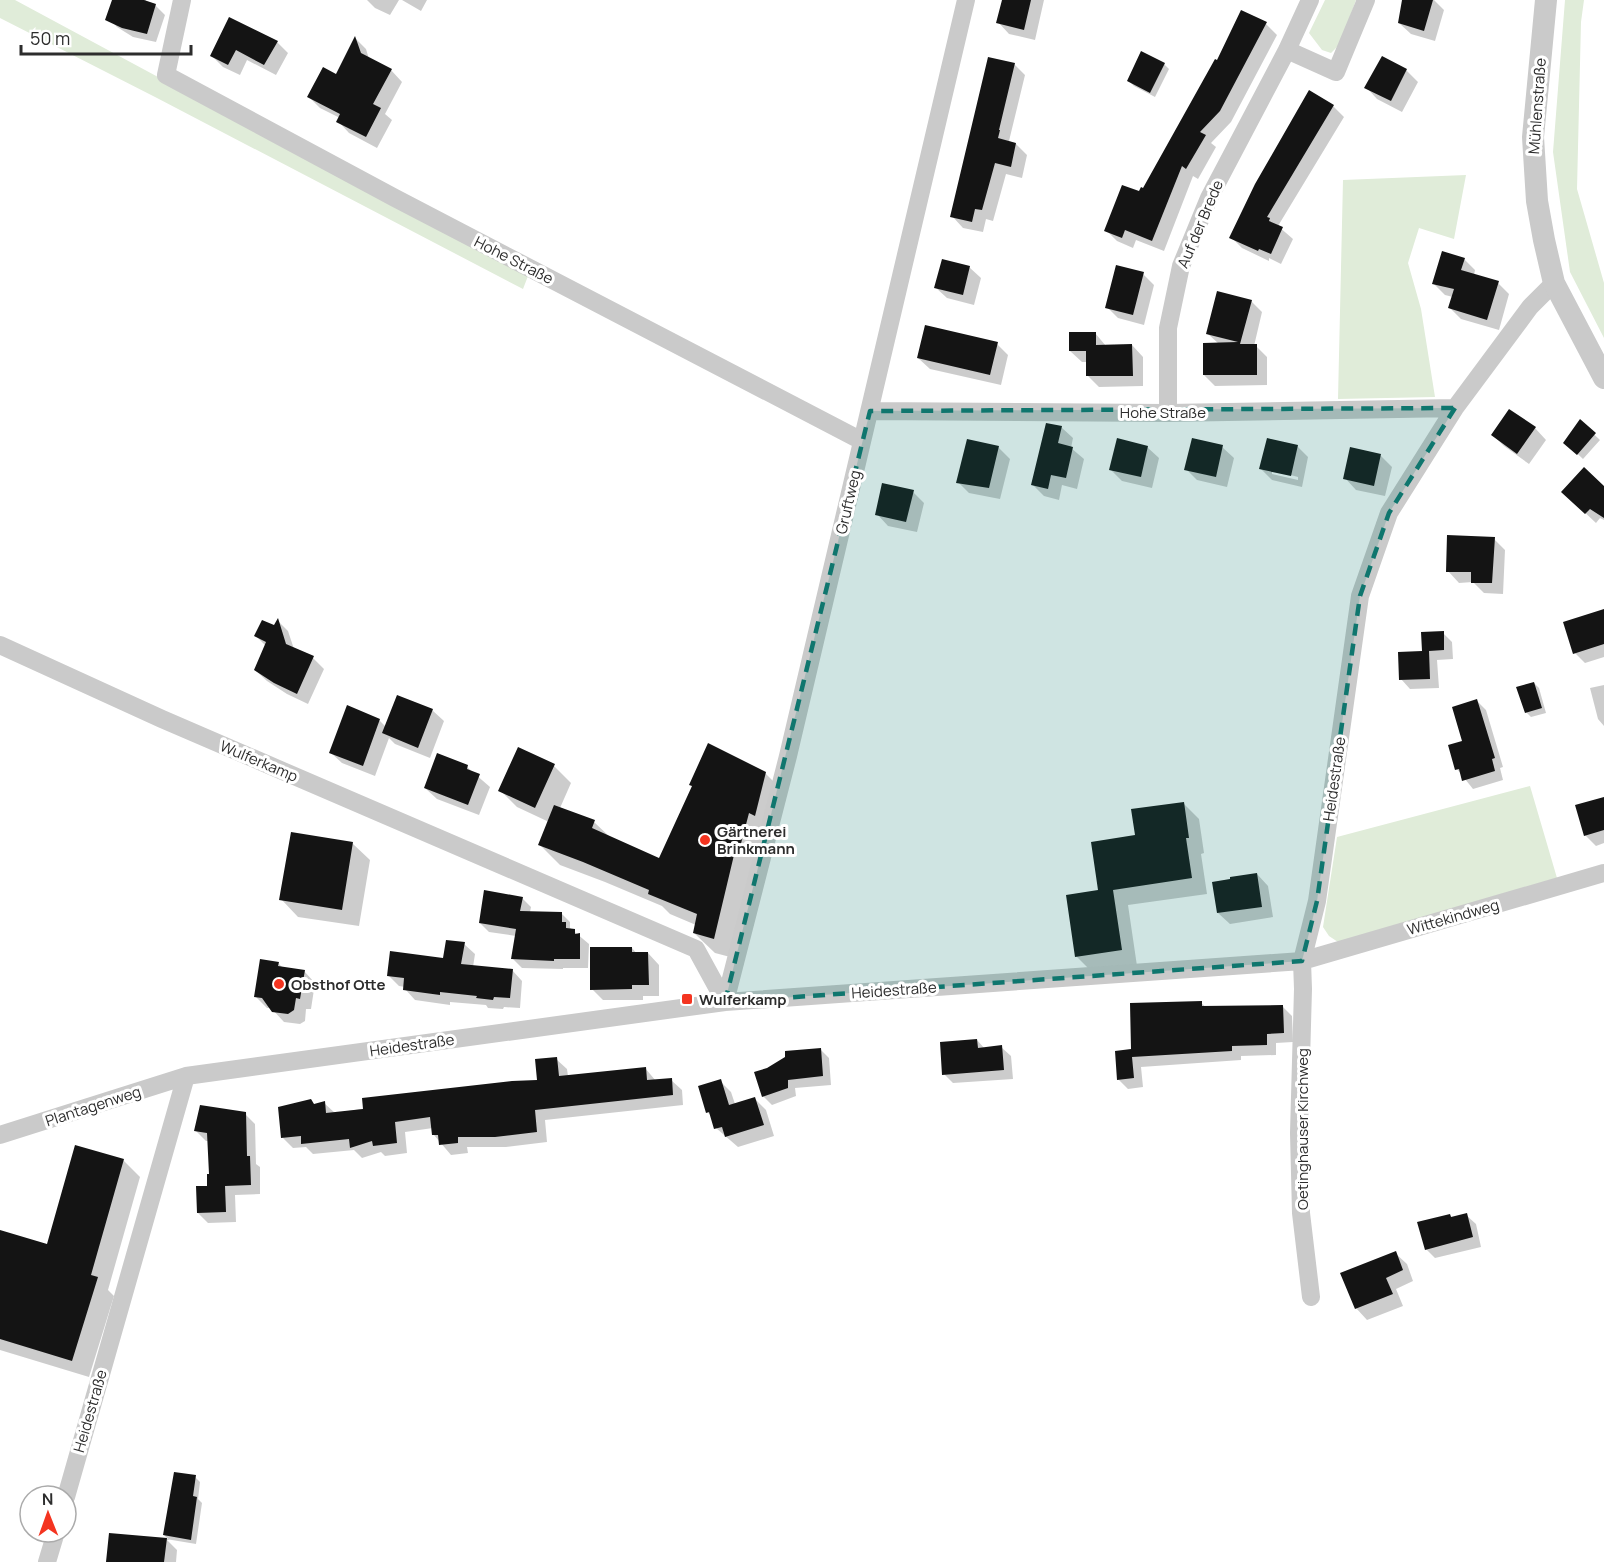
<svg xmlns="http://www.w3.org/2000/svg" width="1604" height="1562" viewBox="0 0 1604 1562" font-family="Manrope,sans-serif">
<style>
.green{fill:#e0ecd9}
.shadow{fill:#0003;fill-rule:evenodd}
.building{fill:#141414}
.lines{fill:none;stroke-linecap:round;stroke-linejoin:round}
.minor{stroke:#cacaca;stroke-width:18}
.tertiary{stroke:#cacaca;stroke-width:22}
.marked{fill:#0f766e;fill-opacity:0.2;stroke:#0f766e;stroke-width:4.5;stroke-dasharray:12 8;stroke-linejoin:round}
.poi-dot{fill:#f43420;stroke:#fff;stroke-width:2}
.labels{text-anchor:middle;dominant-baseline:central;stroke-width:6;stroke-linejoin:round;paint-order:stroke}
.street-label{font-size:15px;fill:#2d2d2d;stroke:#fff}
.poi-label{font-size:15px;font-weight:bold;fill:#2d2d2d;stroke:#fff;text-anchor:start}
</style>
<rect width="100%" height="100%" fill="#fff"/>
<path class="green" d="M0,0H15L528,276L523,289L157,98L0,18Z
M1325,0H1356L1340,44L1331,53L1322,50L1309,33Z
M1565,0H1584L1581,22L1577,189L1604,283V338L1570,272L1553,152Z
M1466,175L1454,239L1419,228L1408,263L1421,309L1435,397L1338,399L1343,180Z
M1530,786L1557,878L1338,942L1329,936L1323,927L1337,837Z"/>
<path class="shadow" d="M113,0H146V2L155,5L165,15L156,42L133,37L117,27L108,17Z
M367,0H399L390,15L375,8Z
M402,0H427L421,11Z
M1003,0H1044L1035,40L1009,34L998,22Z
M1405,0H1434L1444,10L1435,41L1411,34L1399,23Z
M229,19L277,42L288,53L276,75L247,60L240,75L223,67L212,56Z
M1266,24L1277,35L1231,122L1211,143L1216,147L1198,179L1193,176L1164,251L1136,240L1133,248L1117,241L1106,230L1144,190L1218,62Z
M356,39L366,49L369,59L391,70L402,82L385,114L392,120L377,148L349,133L338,121L340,118L320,108L309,97L337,76Z
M1383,58L1406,70L1418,82L1402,112L1377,99L1366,87Z
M1014,64L1025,75L1009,141L1016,144L1027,155L1022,178L1006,174L993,221L986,219L983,232L963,228L952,216Z
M1164,64L1169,69L1155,97L1134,86L1129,81Z
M1333,106L1344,117L1278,226L1293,239L1281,264L1269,258V261L1242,248L1231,237Z
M1464,259L1475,270L1474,275L1498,283L1509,294L1499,330L1461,319L1450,308L1453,297L1445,295L1434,284Z
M969,267L981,278L974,305L947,298L935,287Z
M1143,274L1154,285L1144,325L1118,318L1107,307Z
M1251,301L1262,312L1254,346H1256L1267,357V385L1215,386L1204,375L1219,344L1208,334Z
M1095,333L1106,346L1132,345L1143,357V386L1099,387L1088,376L1087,362H1082L1070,351Z
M997,344L1008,355L1001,385L930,369L918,358Z
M1580,421L1600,440L1583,459L1565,442Z
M1061,427L1073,438L1071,448L1084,459L1077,489L1062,485L1059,500L1044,496L1033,485Z
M1535,428L1546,440L1529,464L1504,446L1493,435Z
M1297,446L1308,457L1302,487L1272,480L1261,469ZM1272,470L1298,477V480L1272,474Z
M998,447L1010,459L1000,499L969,493L958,482Z
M1147,447L1159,458L1152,488L1122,481L1111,470Z
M1222,447L1234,458L1227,487L1197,480L1186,469Z
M1351,449L1381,456L1392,467L1385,496L1356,490L1345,478Z
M1604,488V520L1600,518L1596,523L1563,492Z
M913,492L924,503L917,532L888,526L877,514Z
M1494,539L1505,550L1503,594L1484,593L1473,582L1459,583L1448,571Z
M1604,611V657L1585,663L1575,653Z
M278,621L288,631L294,649L313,658L324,669L308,704L287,694L267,681L255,670L266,646L256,636L275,627Z
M1443,633L1452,642L1453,659L1437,660L1439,688L1410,689L1401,679Z
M1534,683L1539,688L1546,713L1531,717L1526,712Z
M1604,685V726L1598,719L1590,688Z
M1477,701L1486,710L1503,767L1500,768L1503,780L1473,789L1457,769Z
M347,707L380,721L386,727L432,710L444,721L430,758L395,744L389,738L375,776L342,763L330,752Z
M554,766L571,783L560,808L594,822L612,839L660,860L765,773L785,793L734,958L715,953L694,933L696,925L670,914L662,906L605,882L560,865L540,845L549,822L517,807L500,790Z
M467,767L490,787L479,815L437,799L425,788Z
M1604,798V843L1596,846L1585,835Z
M1183,803L1199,819L1204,853L1201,854L1207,894L1128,905L1137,966L1092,972L1076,956L1136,837Z
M352,843L370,860L359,926L298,917L281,899Z
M1257,874L1268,886L1273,917L1230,924L1218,913Z
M522,898L531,907L530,912L561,913L570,922V928L589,944L588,968H563V969L522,968L512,958L516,936L489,932L480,923Z
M464,944L475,954L473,967L512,970L522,981L520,1008L504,1007L503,1009L488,1008L486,1005L450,1002V1005L415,1000L405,989V987L399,986L388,975L445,960Z
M632,948L637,954L648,953L659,965V996H643V1000H603L592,989Z
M278,963L283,968L304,971L315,983L311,1009H306L305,1021L300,1024L284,1022L271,1008H267L256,997Z
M1201,1003L1206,1007L1282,1006L1292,1016L1293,1042L1276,1043V1055L1241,1056V1060L1141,1067L1143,1087L1128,1089L1118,1079L1133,1050Z
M977,1040L985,1049L1001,1047L1011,1056L1013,1079L953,1083L944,1074Z
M820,1049L829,1058L831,1085L795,1088L796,1096L772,1105L763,1096Z
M556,1059L567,1069L568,1076L645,1068L656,1081L671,1080L682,1090L683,1105L545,1120L547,1142L506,1147H467L468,1153L451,1155L434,1135L433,1128L405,1132L407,1153L385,1156L381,1152L362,1158L354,1150L313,1154L306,1147L293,1148L283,1138L314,1105L324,1103L335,1113L539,1082Z
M720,1081L731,1092L735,1104L755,1099L766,1110L774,1136L738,1147L716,1128L713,1117L707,1112Z
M245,1114L255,1124L256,1164L260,1167V1194L235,1195L236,1222L208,1223L198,1213L208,1187L210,1175L209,1141H206L196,1131Z
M123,1160L140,1177L108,1290L114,1296L89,1377L0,1350V1232L48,1246Z
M1450,1215L1452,1218L1466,1215L1476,1224L1481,1247L1435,1258L1426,1249Z
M1395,1253L1407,1264L1413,1281L1396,1289L1403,1306L1367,1320L1356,1308Z
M195,1477L200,1482L198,1499L202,1503L196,1544L166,1539L177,1550L176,1562H108L110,1534L169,1540L164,1535Z"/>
<path class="building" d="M112,0H144L156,4L147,34L122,28L105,20Z
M1002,0H1031L1024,30L996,23Z
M1402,0H1433L1424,31L1398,23Z
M1241,10L1267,22L1220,111L1200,132L1206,135L1186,169L1182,166L1152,241L1125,230L1122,238L1104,231L1122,185L1139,191L1141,187L1143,188L1215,59L1217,60Z
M229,17L278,41L264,65L236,50L228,65L210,56Z
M355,36L361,53L392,69L373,104L381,108L366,137L336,122L340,114L307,97L323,67L336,74Z
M1141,51L1165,63L1150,93L1127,81Z
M1382,56L1407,69L1391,101L1364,88Z
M988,57L1015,63L999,130H1000L998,138L1016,143L1011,167L995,163L982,210L975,209L972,222L950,217Z
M1309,90L1334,105L1267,217L1270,218L1269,221L1283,227L1271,254L1259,249L1258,251L1229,238L1255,184Z
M1442,251L1465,258L1461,270L1499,281L1487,320L1448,308L1454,289L1432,284Z
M942,259L970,266L963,295L934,288Z
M1116,265L1144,272L1133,315L1105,308Z
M1217,291L1252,300L1240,344H1257V375H1203V343L1238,342L1206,334Z
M925,325L998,342L990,375L917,358Z
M1069,332H1096V345L1132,344L1133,376H1086V351H1069Z
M1509,409L1536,427L1517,454L1491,435Z
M1580,419L1596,433L1577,455L1563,443Z
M1046,423L1062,426L1058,443L1073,447L1066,478L1051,475L1048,489L1031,485Z
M1117,438L1148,446L1141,477L1109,470Z
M1192,438L1223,445L1216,477L1184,470Z
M1267,438L1298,445L1291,476L1259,469Z
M967,439L999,446L989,488L956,483Z
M1350,447L1381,454L1374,486L1343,479Z
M1584,467L1604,486V518L1590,509L1585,514L1561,492Z
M882,483L914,490L906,522L875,515Z
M1447,535L1495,537L1492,583H1471V572H1446Z
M1604,609V644L1573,654L1563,622Z
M278,618L286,644L314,656L297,694L274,683L254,670L266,642L254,636L262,620L274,625Z
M1444,631V650L1429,651L1430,679L1399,680L1398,652L1422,651L1421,632Z
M1534,682L1542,708L1525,713L1516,687Z
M397,695L433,709L418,748L382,733Z
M1477,699L1495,758L1492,759L1495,771L1462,781L1459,769L1455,770L1448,745L1462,741L1452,707Z
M347,705L380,719L363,766L329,753Z
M708,743L766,772L755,816L749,813L738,855H734L714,939L693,933L697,914L648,894L649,890L583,862L538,845L554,805L595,820L592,828L659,858L692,786L689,785Z
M518,747L555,764L535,808L498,791Z
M437,753L468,765L467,769L480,774L468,805L424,788Z
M1604,797V830L1584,836L1575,805Z
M1184,802L1189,838H1186L1192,878L1113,890L1122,950L1075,957L1066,895L1098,890L1091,842L1135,835L1131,809Z
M291,832L353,842L342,910L279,900Z
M1257,873L1262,907L1217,913L1212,882L1230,879V877Z
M484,890L523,897L520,911L562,912V922H566V928L575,929V934L580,933V959H554V961L511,959L516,929L479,923Z
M446,940L465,942L461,964L513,969L510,998L494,997L493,1000L476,998L477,996L440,992V995L403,990L404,978L387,976L390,951L443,958Z
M590,947H632V952H648L649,985H632V989L590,990Z
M260,959L279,962L278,966L305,970L300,999L296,998L294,1010L288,1014L272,1012L262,998L254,997Z
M1202,1001V1006L1283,1005L1284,1033L1267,1034V1045L1232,1046V1051L1132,1057L1134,1078L1117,1080L1115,1051L1131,1049L1130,1003Z
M977,1039L978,1048L1002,1045L1004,1070L942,1075L940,1042Z
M821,1048L823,1076L788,1080V1088L762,1097L754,1072L767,1068L785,1057V1051Z
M557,1057L559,1076L646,1067L647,1080L672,1078L673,1095L535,1110L537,1132L495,1137H458V1143L439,1145L438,1135H432L430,1117L395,1122L397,1143L373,1146L372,1141L350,1148L349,1139L301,1144V1136L281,1138L278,1107L311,1099L314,1104L325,1101L326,1113L363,1109L362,1098L512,1081L537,1080L535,1059Z
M721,1079L729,1105L755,1097L764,1125L725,1137L722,1127L714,1129L709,1112L706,1113L698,1086Z
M200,1105L246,1112L247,1156H250L251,1185L225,1186L226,1212L197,1213L196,1186H207V1174H209L207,1133L194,1131Z
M75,1145L124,1159L91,1275L98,1277L72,1361L0,1339V1230L47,1244Z
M1467,1213L1473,1237L1425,1250L1417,1222L1450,1214L1451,1217Z
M1396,1251L1403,1270L1386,1278L1393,1294L1355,1309L1340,1273Z
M174,1472L196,1475L193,1496L197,1497L191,1540L163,1535Z
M109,1533L167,1538L164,1562H106Z"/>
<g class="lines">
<path class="minor" d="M182,0L166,75L395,198L862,441
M1287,50L1336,72L1366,0
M870,411L1168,413L1455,408
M1168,413V328L1181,266L1209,198L1287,50L1310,0
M0,645L162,719L696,949L725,1002
M725,1002L788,756L966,0
M0,1135L186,1076L725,1002L1302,961L1604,873
M1311,1297L1301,1213L1299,1133L1303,989L1302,961L1317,901L1360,596L1389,513L1455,408L1530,307L1554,283
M66,1497L186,1076
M47,1562L56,1532"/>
<path class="tertiary" d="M1546,0L1533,137L1537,201L1544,240L1554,283L1604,378"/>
</g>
<path class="marked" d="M1455,408L1389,513L1360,596L1317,901L1302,961L725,1002L870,411Z"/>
<g class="poi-dot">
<circle cx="705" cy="840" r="6"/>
<circle cx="279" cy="984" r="6"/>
<rect x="681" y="993" width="12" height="12" rx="3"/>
</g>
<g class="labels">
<g class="street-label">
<text transform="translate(1537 106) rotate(-86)">Mühlenstraße</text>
<text transform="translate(1200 224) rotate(-67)">Auf der Brede</text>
<text transform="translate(514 260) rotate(27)">Hohe Straße</text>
<text x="1163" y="412">Hohe Straße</text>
<text transform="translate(848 502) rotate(-77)">Gruftweg</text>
<text transform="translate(259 761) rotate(23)">Wulferkamp</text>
<text transform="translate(1334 779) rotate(-82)">Heidestraße</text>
<text transform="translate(1453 917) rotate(-16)">Wittekindweg</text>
<text transform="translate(894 990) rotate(-4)">Heidestraße</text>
<text transform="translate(412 1045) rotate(-8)">Heidestraße</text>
<text transform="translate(93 1106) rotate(-18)">Plantagenweg</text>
<text transform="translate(1302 1129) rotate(-90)">Oetinghauser Kirchweg</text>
<text transform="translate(90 1411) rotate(-74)">Heidestraße</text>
</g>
<g class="poi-label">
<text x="717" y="831">Gärtnerei<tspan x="717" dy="17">Brinkmann</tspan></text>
<text x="291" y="984">Obsthof Otte</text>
<text x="699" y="999">Wulferkamp</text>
</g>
</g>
<g transform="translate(48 1514) rotate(359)"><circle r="28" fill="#ffffff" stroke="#ababab" stroke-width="1.5"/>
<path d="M0-4.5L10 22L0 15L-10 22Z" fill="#f43420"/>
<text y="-9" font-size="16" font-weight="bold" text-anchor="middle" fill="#2d2d2d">N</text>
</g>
<path d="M21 45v9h170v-9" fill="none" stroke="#2d2d2d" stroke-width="3"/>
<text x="30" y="45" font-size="18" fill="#2d2d2d" stroke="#ffffff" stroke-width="4.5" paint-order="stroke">50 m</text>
</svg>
